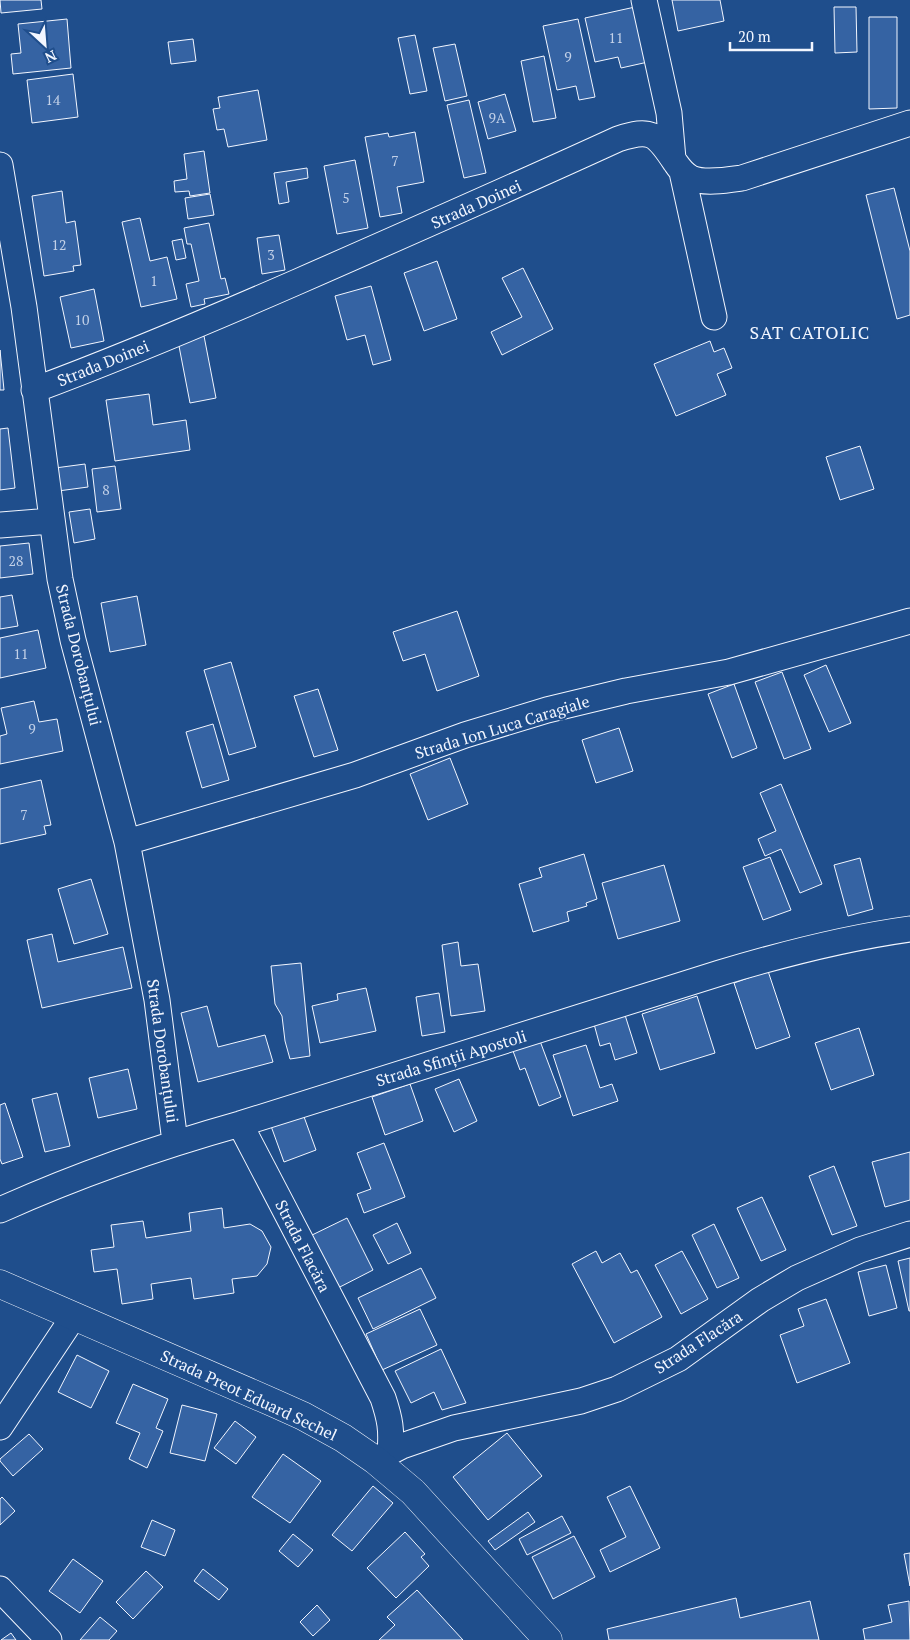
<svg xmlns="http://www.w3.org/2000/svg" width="910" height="1640" viewBox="0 0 910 1640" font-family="'PT Serif',serif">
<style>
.building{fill:#3563a3;stroke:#f2f6ff}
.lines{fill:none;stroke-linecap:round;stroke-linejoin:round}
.street-casing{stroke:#f2f6ff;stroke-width:27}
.secondary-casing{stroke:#f2f6ff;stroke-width:29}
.street{stroke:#1f4e8c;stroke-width:25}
.secondary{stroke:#1f4e8c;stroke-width:28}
.labels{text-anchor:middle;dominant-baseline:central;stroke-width:4;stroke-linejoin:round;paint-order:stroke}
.number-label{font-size:14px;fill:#c3d1e8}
.street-label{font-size:16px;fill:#f2f6ff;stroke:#1f4e8c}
.neighbourhood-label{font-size:18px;letter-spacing:1px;fill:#f2f6ff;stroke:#1f4e8c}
</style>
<rect width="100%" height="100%" fill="#1f4e8c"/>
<path class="building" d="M0,0H41L42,9L1,13Z
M672,0H720L724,21L678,31Z
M635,7L648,62L621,68L618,57L595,62L585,18Z
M834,7H856L857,52L835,53Z
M869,17H897V108L869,109Z
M67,19L71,68L13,74L11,54L21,53L18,24Z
M578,19L595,97L579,100L576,86L557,90L543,26Z
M415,35L427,91L410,94L398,38Z
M193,39L196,61L171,64L168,42Z
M455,44L467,96L445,101L433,48Z
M544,56L556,118L533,122L521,61Z
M73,74L78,117L32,123L27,80Z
M258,90L267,140L228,147L224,129L217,130L213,109L220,108L218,97Z
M505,94L516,131L488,139L478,102Z
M469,100L486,173L464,178L447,105Z
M415,132L424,182L397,187L402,213L380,217L365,137L388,133L389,137Z
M204,151L210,193L190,196L189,191L175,192L174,181L187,179L184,154Z
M355,160L368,228L337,234L324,166Z
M307,168L308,178L286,182L289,202L279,204L274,173Z
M894,188L910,251V315L897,319L866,195Z
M62,191L66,223L75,221L81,265L73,266L74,271L44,276L32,196Z
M210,194L214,215L188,219L185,198Z
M140,218L150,261L167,257L177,299L141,307L122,222Z
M209,223L221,279L225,278L229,294L204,299L205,304L191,307L186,284L199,281L191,244H187L184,228Z
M279,235L285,270L262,274L257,238Z
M182,239L186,258L176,260L172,241Z
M437,261L457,319L424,331L404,273Z
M523,268L553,329L502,355L491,332L522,317L502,278Z
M371,286L391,360L373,365L365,335L347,340L335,296Z
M94,289L104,341L71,348L60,297Z
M204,336L216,398L190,403L178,341Z
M710,341L714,352L724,348L732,368L717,374L726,395L676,416L654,364Z
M0,350L4,390H0Z
M149,394L153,425L186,420L190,450L115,461L106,400Z
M8,428L15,488L0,490V429Z
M860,446L874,489L840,500L826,457Z
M85,464L88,487L58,491L55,468Z
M115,466L121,509L97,512L92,469Z
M90,509L95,539L74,543L69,512Z
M29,543L33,574L0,578V546Z
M12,595L18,626L0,629V597Z
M137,596L146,645L110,652L101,603Z
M457,611L479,676L437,691L425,654L403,661L393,632Z
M38,630L46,668L0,678V638Z
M231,662L256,747L229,755L204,670Z
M826,665L851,723L829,732L804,675Z
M782,672L811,749L784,759L755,682Z
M734,684L757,748L732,758L708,694Z
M318,689L338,750L314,757L294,696Z
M34,701L39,722L57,719L63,751L0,764V736L7,734L1,708Z
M213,724L229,780L202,788L186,732Z
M619,728L633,771L596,783L582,740Z
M450,758L468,804L428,820L410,774Z
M41,780L51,825L44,826L46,834L0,844V789Z
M781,784L822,884L800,893L781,849L765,856L758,839L776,831L760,793Z
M584,854L597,899L586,903L587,906L567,912L569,921L533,932L519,884L542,877L539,868Z
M770,857L791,910L763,920L743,867Z
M860,858L873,909L848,916L834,865Z
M664,865L680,921L618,939L602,883Z
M91,879L108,934L74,944L58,889Z
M52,934L58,962L123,947L132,988L42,1008L27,940Z
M458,942L461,966L478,964L485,1011L451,1016L442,945Z
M301,963L310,1056L290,1059L285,1041L282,1016L275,1004L271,966Z
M768,971L790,1037L756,1049L734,983Z
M366,988L376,1031L320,1043L312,1006L338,1000L337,994Z
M439,993L445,1032L422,1036L416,997Z
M697,996L715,1053L660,1070L642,1014Z
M207,1006L218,1047L265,1035L273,1062L198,1082L181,1013Z
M625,1015L637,1053L615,1060L610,1043L600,1046L594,1024Z
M859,1028L874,1075L831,1090L815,1043Z
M540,1041L561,1097L539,1106L525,1068L520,1070L513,1051Z
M586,1045L600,1088L612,1084L618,1101L573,1116L553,1055Z
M128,1069L137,1109L98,1118L89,1078Z
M459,1079L477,1121L454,1132L435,1089Z
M410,1084L423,1121L385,1135L372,1097Z
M57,1093L70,1146L45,1152L32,1099Z
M5,1103L23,1157L2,1164L0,1159V1105Z
M303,1114L316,1150L284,1162L271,1126Z
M384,1143L405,1197L364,1213L357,1194L371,1189L357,1153Z
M910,1152V1200L885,1207L872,1162Z
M834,1166L857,1226L832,1235L809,1176Z
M762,1197L786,1250L761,1261L737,1208Z
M222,1208L224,1228L250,1224L262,1231L271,1247L267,1264L257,1276L232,1279L234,1293L194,1299L191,1278L151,1284L153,1299L122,1304L117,1269L94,1272L91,1250L114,1247L111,1225L143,1221L146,1238L191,1231L189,1213Z
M347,1218L373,1270L334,1290L308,1237Z
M397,1223L411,1253L388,1264L373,1235Z
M714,1224L739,1278L717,1288L692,1235Z
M596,1251L602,1263L620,1253L631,1273L637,1270L662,1317L614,1343L572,1264Z
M682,1251L708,1299L681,1314L655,1265Z
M910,1258V1311H909L898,1261Z
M886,1265L897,1308L869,1316L858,1272Z
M421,1268L436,1298L373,1329L358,1298Z
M826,1299L850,1363L797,1383L780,1335L804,1326L798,1309Z
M420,1309L437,1345L382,1370L366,1334Z
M441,1349L466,1403L442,1410L434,1392L411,1403L395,1371Z
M77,1355L109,1371L91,1408L58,1392Z
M133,1384L168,1399L156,1428L163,1431L147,1468L129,1459L140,1433L116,1423Z
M182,1405L217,1414L205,1461L170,1453Z
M235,1421L256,1437L236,1464L214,1448Z
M507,1433L542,1476L488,1520L453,1477Z
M29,1434L43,1449L13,1476L0,1461V1459Z
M283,1454L321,1481L290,1523L252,1497Z
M373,1486L393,1503L352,1551L332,1535Z
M630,1486L660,1548L610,1572L600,1550L626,1537L607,1497Z
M2,1497L15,1511L0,1525V1499Z
M528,1512L535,1522L495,1550L488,1541Z
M562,1516L571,1533L527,1555L519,1539Z
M152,1520L175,1530L165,1556L141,1547Z
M405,1532L425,1554L421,1557L429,1566L396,1598L367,1568Z
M293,1534L313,1550L298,1567L279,1551Z
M574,1536L595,1577L553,1599L532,1557Z
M910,1553V1586L904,1554Z
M73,1559L103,1581L80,1613L49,1591Z
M203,1569L228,1589L219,1600L194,1581Z
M146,1571L163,1587L133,1619L116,1602Z
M417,1590L463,1640H379L395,1625L387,1617Z
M736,1598L740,1618L810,1601L819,1640H609L607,1629Z
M909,1601L910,1640H865L863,1629L892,1622L888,1605Z
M317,1605L330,1620L313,1636L300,1622Z
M100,1617L117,1631L109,1640H80Z
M11,1633L16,1640H1Z"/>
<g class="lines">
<g class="street-casing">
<path id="street" d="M644,0L669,113L673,159
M0,165L24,307L60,579L73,640L127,842L157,1000L175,1142
M682,172L714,317
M34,390C123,357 210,320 297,282C404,235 511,188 618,139C651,128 656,133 675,162C680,169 683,174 691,178C704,184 728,180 742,178L910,123
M0,525L51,521
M127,842L355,775L465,735L547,710L626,691L729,672L910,621
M240,1124L383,1398C390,1419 392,1430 390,1452
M0,1210C78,1175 158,1147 240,1124L720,973C783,954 845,938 910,929
M0,1427L74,1316
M375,1460L402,1446L454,1428L581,1401L617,1389L678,1359L760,1300L797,1278L860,1250L910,1234
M0,1589L49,1640"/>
</g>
<g class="secondary-casing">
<path id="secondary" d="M0,1284L274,1403L303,1416L343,1438L375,1460L413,1492L548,1640"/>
</g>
<use href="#street" class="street"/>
<use href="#secondary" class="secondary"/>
</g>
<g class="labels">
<g class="number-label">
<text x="616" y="37">11</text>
<text x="568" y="56">9</text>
<text x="53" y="99">14</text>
<text x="497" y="117">9A</text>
<text x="395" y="160">7</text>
<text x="346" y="197">5</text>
<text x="59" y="244">12</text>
<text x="271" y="254">3</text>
<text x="154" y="280">1</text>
<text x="82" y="319">10</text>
<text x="106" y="489">8</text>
<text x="16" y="560">28</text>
<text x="21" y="653">11</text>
<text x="32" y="728">9</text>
<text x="24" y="814">7</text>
</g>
<g class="street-label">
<text transform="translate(476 204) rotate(-24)">Strada Doinei</text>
<text transform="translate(103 363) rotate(-22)">Strada Doinei</text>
<text transform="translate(79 655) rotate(76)">Strada Dorobanțului</text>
<text transform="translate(502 727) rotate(-17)">Strada Ion Luca Caragiale</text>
<text transform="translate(163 1051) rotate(82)">Strada Dorobanțului</text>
<text transform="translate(451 1058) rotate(-17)">Strada Sfinții Apostoli</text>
<text transform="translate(303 1246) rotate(63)">Strada Flacăra</text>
<text transform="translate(698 1342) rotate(-33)">Strada Flacăra</text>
<text transform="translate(249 1395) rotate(25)">Strada Preot Eduard Sechel</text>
</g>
<g class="neighbourhood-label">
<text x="810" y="332">SAT CATOLIC</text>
</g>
</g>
<g transform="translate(45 45) rotate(154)" stroke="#1f4e8c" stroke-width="4" paint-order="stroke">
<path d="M0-4L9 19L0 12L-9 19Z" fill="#f2f6ff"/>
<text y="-8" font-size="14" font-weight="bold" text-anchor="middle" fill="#f2f6ff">N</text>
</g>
<path d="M730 42v8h82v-8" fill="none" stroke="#f2f6ff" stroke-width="2.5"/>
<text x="738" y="42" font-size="15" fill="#f2f6ff" stroke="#1f4e8c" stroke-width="4" paint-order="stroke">20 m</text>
</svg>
